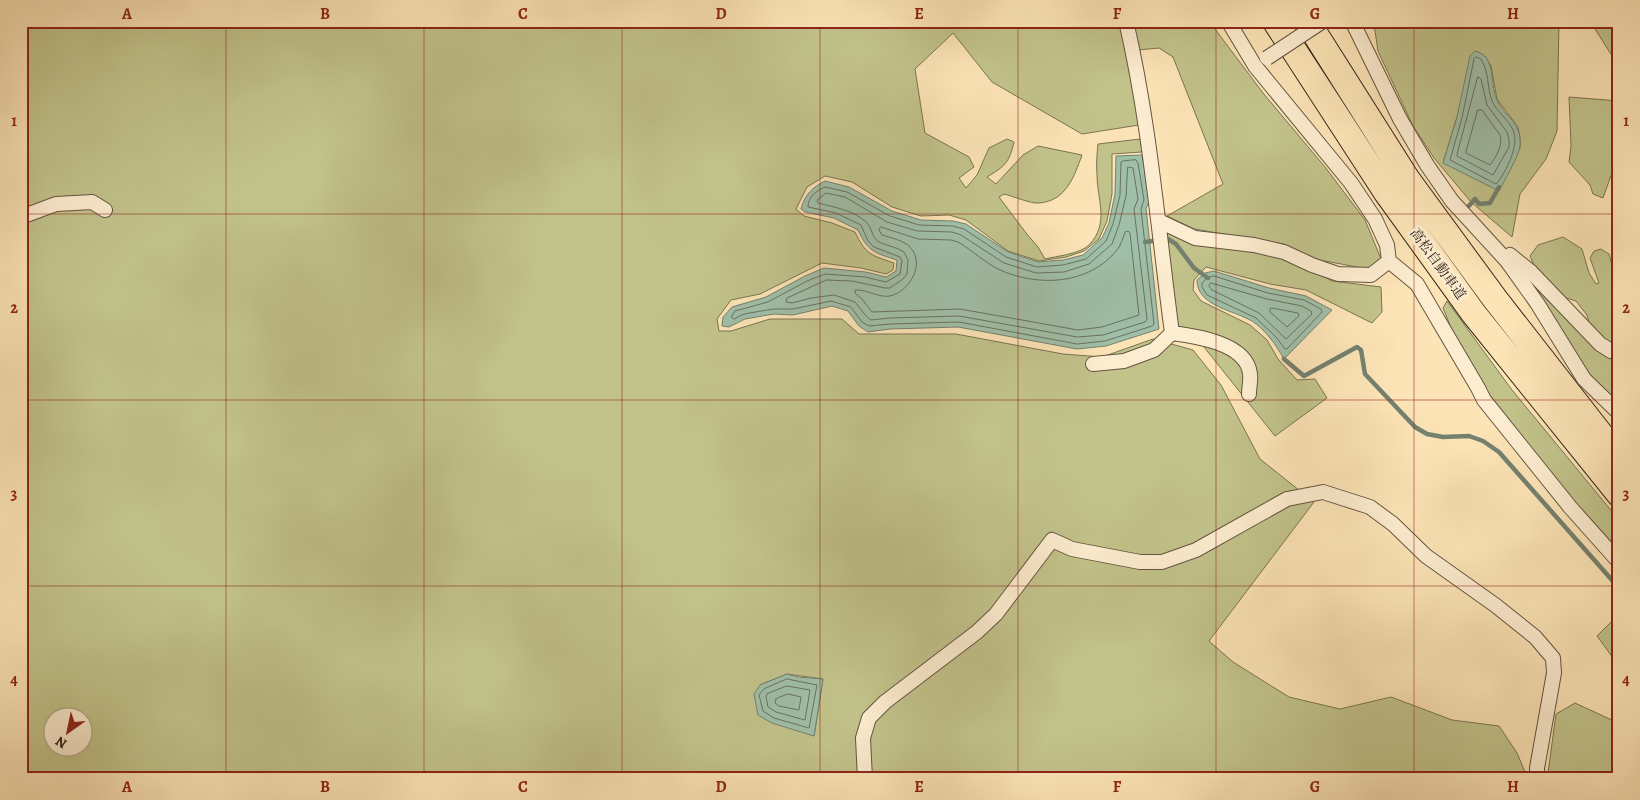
<svg xmlns="http://www.w3.org/2000/svg" width="1640" height="800" viewBox="0 0 1640 800" font-family="Alegreya,'Noto Serif JP',serif">
<style>
.green{fill:#c2c38b;stroke:#7a7452;fill-rule:evenodd}
.water{fill:#a0bfa9;stroke:#74816f}
.lines{fill:none;stroke-linecap:round;stroke-linejoin:round}
.shore{stroke:#687261;stroke-width:1}
.stream{stroke:#74816f;stroke-width:4.5}
.street-casing{stroke:#645440;stroke-width:16}
.highway-casing{stroke:#312419;stroke-width:27}
.street{stroke:#fdedd0;stroke-width:14}
.highway{stroke:#fce4b6;stroke-width:25}
.street-bridge-casing{stroke:#645440;stroke-width:16;stroke-linecap:butt}
.street-bridge{stroke:#fdedd0;stroke-width:14}
.grid{fill:none;stroke:#8f2418;stroke-width:1;stroke-opacity:0.55}
.labels{text-anchor:middle;dominant-baseline:central;stroke-width:5;stroke-linejoin:round;paint-order:stroke}
.street-label{font-size:14px;fill:#312419;stroke:#fdedd0}
.neatline{fill:none;stroke:#8f2418;stroke-width:2}
.grid-label{font-size:16px;text-anchor:middle;font-weight:bold;fill:#8f2418}
</style>
<rect width="100%" height="100%" fill="#fce4b6"/>
<filter id="stains"><feTurbulence type="fractalNoise" baseFrequency=".004" numOctaves="4"/><feColorMatrix values="0 0 0 0 .2 0 0 0 0 .09 0 0 0 0 .02 0 0 0 .5 -.17"/></filter>
<radialGradient id="worn" r=".72"><stop offset=".6" stop-color="#630" stop-opacity="0"/><stop offset="1" stop-color="#630" stop-opacity=".3"/></radialGradient>
<path class="green" d="M21,21H1209L1263,93L1325,167L1365,220L1381,259L1368,269L1314,259L1284,244L1194,229L1167,216L1223,184L1173,57L1159,48L1127,51L1139,125L1082,134L992,82L953,33L915,69L925,133L969,157L974,167L959,178L966,188L977,175L989,148L1007,139L1014,142C1009,163 1005,166 987,177L996,184L1023,155L1038,146L1082,155C1074,177 1066,201 1039,203C1031,204 1013,196 1004,194L999,197L1026,233L1038,247L1045,259C1057,256 1080,254 1089,245C1110,223 1097,200 1097,175C1096,164 1097,154 1098,144L1140,139L1142,152L1112,154V194L1107,221L1099,239L1084,251L1066,257L1046,260L1039,261L1008,251L966,220L949,215L921,216L892,207L852,182L825,176L807,187L796,209L804,216L832,223L855,232C866,255 871,255 894,263L893,270L886,274L861,268L822,263L760,294L731,300L717,319L719,331H731L770,319H842L859,334H956L1063,354L1102,357L1153,339L1193,350L1221,385L1260,459L1314,502L1209,641L1233,662L1289,697L1340,709L1391,697L1452,720L1499,726L1517,753L1528,779H21ZM787,674L823,679L814,736L798,730L760,685ZM52,718H82V748H52Z
M1372,21H1559L1557,131L1546,159L1520,194L1512,237L1471,202L1434,158L1413,126L1378,51L1375,31ZM1485,56L1491,66L1497,99L1518,127L1520,138V149L1443,163L1457,117Z
M1590,21H1619V67Z
M1569,97L1619,101V123L1611,127L1618,156L1603,198L1593,194L1590,185L1569,162L1571,146Z
M1166,230L1278,255L1299,263L1332,281L1381,287L1382,312L1372,323L1306,290L1270,284L1206,267L1194,280L1193,290L1201,301L1250,325L1267,340L1278,359L1297,380L1315,379L1327,398L1275,436L1196,337L1177,328Z
M1563,237L1582,249L1589,273L1596,284L1599,283L1590,258L1594,251L1601,249L1609,254L1615,277L1619,278V305L1616,306L1619,307V345H1608L1591,330L1587,315L1576,301L1563,297L1535,268L1530,256L1538,245Z
M1520,269L1606,355L1619,359V406L1584,370L1568,340Z
M1447,301L1512,390L1619,520V550L1568,494L1486,390L1452,330L1443,308Z
M1613,620L1619,626V666L1597,636Z
M1575,703L1614,721L1619,714V779H1549L1548,773L1556,714Z"/>
<path class="water" d="M1475,51C1497,56 1489,83 1497,100C1506,118 1522,123 1520,146C1519,156 1504,181 1499,191L1443,163L1457,117L1470,56Z
M1142,155L1150,201L1146,208L1159,329L1106,346L1077,349L958,327L890,329L868,332L859,326L848,311L832,306L793,315L774,314L745,319L729,327L722,326L723,317L732,307L766,297L805,276L824,268L866,272L886,277L896,271L897,260C875,253 868,252 858,230L834,218L805,212L801,209C805,194 812,188 825,181L849,187L892,211L921,220L953,221L966,224L1008,252L1038,262L1063,260L1083,255L1102,238L1109,223L1115,194L1116,156Z
M1214,271L1269,288L1306,296L1332,310L1284,359C1276,345 1266,330 1252,321C1233,310 1197,306 1197,280L1205,273Z
M787,674L798,677L823,679L814,736L772,723L758,715L754,694L760,685Z"/>
<g class="lines">
<path class="shore" d="M1476,57L1481,59C1489,72 1487,87 1492,101C1497,112 1508,119 1513,130C1520,144 1506,173 1496,184L1450,160L1462,118L1474,59Z
M1478,77L1481,79L1487,105L1507,132L1509,139V147L1493,175L1457,156Z
M1478,110H1482L1500,135C1503,146 1496,157 1490,165L1466,153Z
M1136,160L1138,163L1144,200L1141,209L1154,324L1152,326L1105,341L1077,344L959,322L890,324L869,326L862,322L851,307L831,301L793,309H773L744,314L734,319L731,317L735,311L768,302L807,281L825,274L865,277L886,282L900,274L902,261L900,257L874,247L868,241L861,225L836,213L808,207C808,196 817,191 825,187L847,192L890,216L919,225L953,226L964,229L1006,257L1037,267L1063,265L1086,259L1106,241L1113,224L1120,195L1121,162L1123,161Z
M1128,167L1133,168L1138,199L1134,209L1147,319L1145,322L1103,335L1077,337L959,316L890,318L871,320L867,317L855,302L834,295L811,298L792,303L786,302L787,298L826,280L852,281L885,288H890L903,279L907,274L908,260L904,252C897,247 887,246 879,242C871,237 872,227 866,222C853,210 833,207 818,203L817,200L826,193L845,197L887,222L917,231L952,232L961,235L1004,263L1036,273L1064,272L1089,264L1112,244L1119,225L1126,196Z
M881,227L918,239L951,240L958,242C972,250 985,263 1000,270C1038,287 1089,285 1117,250C1121,245 1123,238 1125,232L1128,231L1130,233L1139,315L1102,327L1078,330L960,309L872,312L862,299L855,293V290C867,289 878,298 890,296C909,292 926,264 910,247C903,240 891,238 882,235L879,230Z
M1214,276L1268,293L1304,300L1321,309L1322,312L1287,349H1285L1276,337L1256,318L1207,295L1202,287V283L1207,278Z
M1211,283L1267,299L1302,306L1311,311L1312,314L1286,339L1259,313L1212,290L1209,286Z
M1272,308L1298,313L1299,316L1287,327L1270,312V309Z
M787,679L817,685L809,728L774,718L763,711L759,695L764,689Z
M787,686L810,690L805,720L776,712L768,707L766,697L767,694Z
M788,694L801,697L799,710L779,706L775,703L776,699Z"/>
<path class="stream" d="M1466,209L1475,199L1479,204L1490,203L1499,187
M1145,242L1168,239L1176,244L1194,268L1208,278
M1284,359L1304,376L1357,347L1361,350L1365,374L1415,427L1427,434L1443,437L1469,436L1483,441L1499,452L1619,588"/>
<g class="street-casing">
<path id="street" d="M1126,21C1150,124 1158,229 1172,333
M1228,21L1255,66L1351,183L1375,219L1387,245L1389,261L1417,284L1478,388L1484,400L1570,507L1619,562
M1352,21L1400,119L1427,165L1452,201L1507,261L1537,303L1584,379L1619,413
M21,217L56,204L92,202L105,210
M1159,221L1195,238L1254,245L1284,252L1312,265L1338,274L1371,275L1389,261
M1505,258L1510,255L1531,272L1600,344L1611,351L1619,352
M1172,333C1195,336 1247,343 1250,374C1251,380 1249,387 1249,394
M1093,364L1124,361L1154,350L1172,333
M865,779L863,738L869,718L885,702L977,632L996,614L1052,540L1072,549L1140,562H1162L1196,550L1287,499L1323,492L1370,507L1393,524L1426,556L1495,605L1535,637L1553,658L1554,673L1537,768V779"/>
</g>
<g class="highway-casing">
<path id="highway" d="M1275,21L1386,192L1474,314L1619,494
M1307,21L1407,179L1495,299L1619,458"/>
</g>
<use href="#street" class="street"/>
<use href="#highway" class="highway"/>
<g class="street-bridge-casing">
<path id="street-bridge" d="M1267,58L1323,21"/>
</g>
<use href="#street-bridge" class="street-bridge"/>
</g>
<path class="grid" d="M226,21V779M424,21V779M622,21V779M820,21V779M1018,21V779M1216,21V779M1414,21V779M21,214H1619M21,400H1619M21,586H1619"/>
<g class="labels">
<g class="street-label">
<text transform="translate(1438 264) rotate(54)">高松自動車道</text>
</g>
</g>
<rect width="1640" height="800" fill="none" stroke="#fce4b6" stroke-width="55"/>
<g transform="translate(68 732) rotate(213)"><circle r="24" fill="#fdedd0" stroke="#ab9d87"/>
<path d="M0-4L9 19L0 12L-9 19Z" fill="#8f2418"/>
<text y="-8" font-size="14" font-weight="bold" text-anchor="middle" fill="#312419">N</text>
</g>
<rect x="28" y="28" width="1584" height="744" class="neatline"/>
<g class="grid-label">
<text x="127" y="19">A</text>
<text x="325" y="19">B</text>
<text x="523" y="19">C</text>
<text x="721" y="19">D</text>
<text x="919" y="19">E</text>
<text x="1117" y="19">F</text>
<text x="1315" y="19">G</text>
<text x="1513" y="19">H</text>
<text x="14" y="126">1</text>
<text x="1626" y="126">1</text>
<text x="14" y="313">2</text>
<text x="1626" y="313">2</text>
<text x="14" y="499">3</text>
<text x="1626" y="499">3</text>
<text x="14" y="685">4</text>
<text x="1626" y="685">4</text>
<text x="127" y="792">A</text>
<text x="325" y="792">B</text>
<text x="523" y="792">C</text>
<text x="721" y="792">D</text>
<text x="919" y="792">E</text>
<text x="1117" y="792">F</text>
<text x="1315" y="792">G</text>
<text x="1513" y="792">H</text>
</g>
<rect width="100%" height="100%" filter="url(#stains)"/>
<rect width="100%" height="100%" fill="url(#worn)"/>
</svg>
